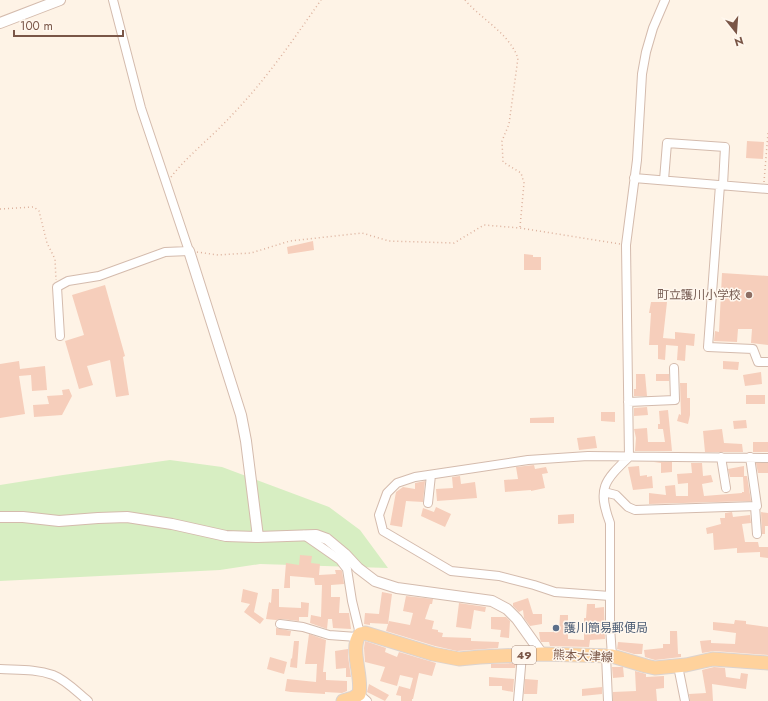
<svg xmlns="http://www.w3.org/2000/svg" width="768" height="701" viewBox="0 0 768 701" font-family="Jost,'Noto Sans JP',sans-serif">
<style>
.green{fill:#d7eec2}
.building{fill:#f6cebb}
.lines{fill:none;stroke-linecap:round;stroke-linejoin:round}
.minor-casing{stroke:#d4bbad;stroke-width:10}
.tertiary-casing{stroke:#d4bbad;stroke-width:12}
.primary-casing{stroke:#dcd3cf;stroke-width:15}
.path{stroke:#dcb19d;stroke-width:1.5;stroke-dasharray:1 3;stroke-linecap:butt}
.minor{stroke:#fff;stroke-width:8}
.tertiary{stroke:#fff;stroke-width:10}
.primary{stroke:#ffd29c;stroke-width:13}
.education-dot{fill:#8d6e63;stroke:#fff7ee;stroke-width:1.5}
.service-dot{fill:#5c6f8a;stroke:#fff7ee;stroke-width:1.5}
.labels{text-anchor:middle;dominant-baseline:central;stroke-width:3;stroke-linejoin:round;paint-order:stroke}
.shield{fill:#fff7ee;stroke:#a28679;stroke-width:1}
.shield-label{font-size:11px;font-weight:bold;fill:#7a5647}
.education-label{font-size:12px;fill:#785e54;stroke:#fff7ee;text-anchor:end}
.service-label{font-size:12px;fill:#4e5e75;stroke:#fff7ee;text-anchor:start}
.street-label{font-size:12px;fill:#7a5647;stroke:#fff7ee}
</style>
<rect width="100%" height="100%" fill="#fef3e6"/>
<path class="green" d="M170,460L222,467L329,507L360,530L388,568L260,564L220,570L0,581V485L63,475Z"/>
<path class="building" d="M747,141L764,142L763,159L746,158Z
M313,241L314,250L288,254L287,247Z
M524,254L533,255V257H541V270H524Z
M722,273L768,276V345L751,343L752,329H738L737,342L714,341L715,331L719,332Z
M105,285L125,356L123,357L129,395L116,397L110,360L87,366L93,385L79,389L65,341L84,335L72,295Z
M651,302H667L663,338L675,339V332L695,334L694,346L686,345L685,361L677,360L678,346L666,345L665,360L658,359V345H649L651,313H649Z
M19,361L20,369L45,366L47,390L32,391L31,375L19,376L25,414L0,418V364Z
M723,361L739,362L738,370L723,369Z
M761,372L762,384L745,386L743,375Z
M636,374H645L647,396H634V389H636Z
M656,374H669V381H656Z
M680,383H687V398H690V415L688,424L677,421L679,414L681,415Z
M69,389L72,396L62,415L34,417L33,405L49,404L47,396L63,395L62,390Z
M746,395H765V404H746Z
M647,407L648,415L634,416V408Z
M668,410L672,451H635L636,438L634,429L647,428L648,442H665L663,429H658V424H660L659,411Z
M601,412H615V422L601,421Z
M554,417V423H530V418Z
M746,420L747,428L734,429L733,421Z
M722,429L724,443L742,444L743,452H705L703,431Z
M595,436L597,448L579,450L577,438Z
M753,442H768V452H753Z
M654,462H672V472L661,473V463Z
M691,463H702L703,476L711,475L713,482L702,484L704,496L742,493V492H744L743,477H730L728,469L744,466V476H747L751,501L649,504V493L666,495L665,486L675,485L676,496H688V483L678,484L677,474L692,473Z
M756,463H768V473H758Z
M534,465L535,469L546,467L548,473L542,474L545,488L531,491V490L505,492L504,480L518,479L516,467Z
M639,466L640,476L647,475V477L652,476L653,488L633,490L628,467Z
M460,476L461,484L475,482L477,498L437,501L436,489L453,488L452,477Z
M425,481L423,502L406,501L402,527L390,525L396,492L403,487L415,489V483Z
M436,507L451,514L445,527L421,516L423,508L434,512Z
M732,512L733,517L750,515L751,523L742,524L745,542H758L759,547H768V558L760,557V552L737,553V548L714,550L713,533L707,534L706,528L721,524L720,518H725V513Z
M761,512L768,513V526H765V534H762Z
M574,514V523L558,524V515Z
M300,555L312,556L311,563L320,564L319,575L336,574L335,570H341L342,571L344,584L331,585V597H340L339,613H349L351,629L333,628L332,619H328L327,629L310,623L311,615L321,617L322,585H315L314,578L290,576V588H284L286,563L299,565Z
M243,589L258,593L254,612L264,619L260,624L244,612L250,604L241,602Z
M272,589H279V607L301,608V602L309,603L308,617H299V621L281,619L276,620L266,619L269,602L271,603Z
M382,592L392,594L388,624L370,623V625L364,624L365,613L379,614Z
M406,596L433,599L432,604H430L425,619L434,621L432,629L438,630V632L443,633L442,637L471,638V641L499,642L498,648L457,651L435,646L386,631L389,621L410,625L413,613L403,611Z
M528,598L533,614H542V624L530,626L524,618L523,610L519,612L513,606V603Z
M459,603L486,607L485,612L474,610L471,629L456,627Z
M587,604H595V608L604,607L605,639L590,640L589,647L550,646L549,642H541L540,639L539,632H559L560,615H568V639L584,640V618H586Z
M491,617H506L510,621L509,638L500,637L501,630L491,629Z
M735,620L746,621V624L768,627V655L714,651L702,653L700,641L711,640V643L735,644L736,633L713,630V622L734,624Z
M276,628L291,631L290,636L276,635Z
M670,631H677L678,654H681V657L655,660L645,657L644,650L663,648V644H670Z
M309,634L326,640L323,672H326V680L347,681V691L342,693L325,692V694L291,692L285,691L287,679L316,682L317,664H305Z
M294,641H299L297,668L290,667L291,658L292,659Z
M365,641L386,648L385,652L397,657L399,652L436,663L432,676L419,673L413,699H412V701H401V696L396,695L399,686L410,689L413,678L400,675L397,686L380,681L385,667L365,662L364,648Z
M618,642L643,644L642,654H634L617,649Z
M348,649V656L351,677H346V668L336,669L335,651Z
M270,657L287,662L284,674L267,669Z
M516,663L515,668H491V664Z
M612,667H623L624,677L613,678Z
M714,667L725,668L726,677L740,679L741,673L748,674L746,689L712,684L713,701H690L689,694L706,693L702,670Z
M635,671L646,674V677L664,676V688L656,689L657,701H613V692L636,691Z
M489,677L514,679L513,692L502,690V686H489Z
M525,679L538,680L537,694H524Z
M369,684L389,695L385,701L367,692Z
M602,687V694L582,696V689Z"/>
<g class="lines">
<g class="minor-casing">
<path id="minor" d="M634,178L768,189
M664,180L667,143L725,147L723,185
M720,185L708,347L753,349L758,362H768
M60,336L57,287L68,281L99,276L165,252L189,251L141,108L113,0
M628,402L675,400L674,368
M721,457L726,488
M604,492L616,495L628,507L635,510L757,506L750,457
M428,503L431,475
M755,506L757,534
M304,535L340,560L347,569L352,601L360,634
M610,596L555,592L534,585L499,576L451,571L383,531L379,515L387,493L397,483L415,477L528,460L588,456L768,458
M280,624L303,627L329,635L357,637
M606,655L608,701
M612,656L610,627V523C597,488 604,481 629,457L626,245L637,160L642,74L646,52L653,28L665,0
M678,666L685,701
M0,669C18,670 36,669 53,675C66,680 78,693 88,701
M359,694L367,701
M518,701L522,655"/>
</g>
<g class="tertiary-casing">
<path id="tertiary" d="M0,23L60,0
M189,251L241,415L246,441L258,537
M0,517H23L59,521L98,518L127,517L172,524L226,536L258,537L316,535L327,539L345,554L358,568L375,581L397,588L492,601L507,609L517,619L542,654"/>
</g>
<g class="primary-casing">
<path id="primary" d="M343,701L353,698L359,694C363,676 349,649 360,634L365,633L433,654L459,659L480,657L542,654L612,656L646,666L655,668L686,665L713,659L768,663"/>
</g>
<path class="path" d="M465,0C482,20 508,32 518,58L509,124L502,141L503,162L521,173L524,183L520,227
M171,177C189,154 212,137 231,116C265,81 293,40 321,0
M764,182L768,133
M0,209L34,207L39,211L47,243L55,259L56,280
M197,252L218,255L251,253L290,241L362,233L389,241L454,243L484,225L520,228L620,244"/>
<use href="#minor" class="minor"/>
<use href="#tertiary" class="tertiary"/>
<use href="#primary" class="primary"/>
</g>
<circle class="education-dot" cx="749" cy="295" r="4"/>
<circle class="service-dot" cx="556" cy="628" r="4"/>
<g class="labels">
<rect class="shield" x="512" y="646" width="24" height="18" rx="3"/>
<g class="shield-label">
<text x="524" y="655">49</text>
</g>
<g class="education-label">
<text x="741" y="295">町立護川小学校</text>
</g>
<g class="service-label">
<text x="564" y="628">護川簡易郵便局</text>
</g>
<g class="street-label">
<text transform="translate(583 656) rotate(3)">熊本大津線</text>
</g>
</g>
<g transform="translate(736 32) rotate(163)" stroke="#fff7ee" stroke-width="3" paint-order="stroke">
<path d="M0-3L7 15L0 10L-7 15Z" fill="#7a5647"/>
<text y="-6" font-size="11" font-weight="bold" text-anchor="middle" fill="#7a5647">N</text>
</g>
<path d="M14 30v6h109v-6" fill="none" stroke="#7a5647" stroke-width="2"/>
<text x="20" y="30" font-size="12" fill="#7a5647" stroke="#fff7ee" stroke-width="3" paint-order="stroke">100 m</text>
</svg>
